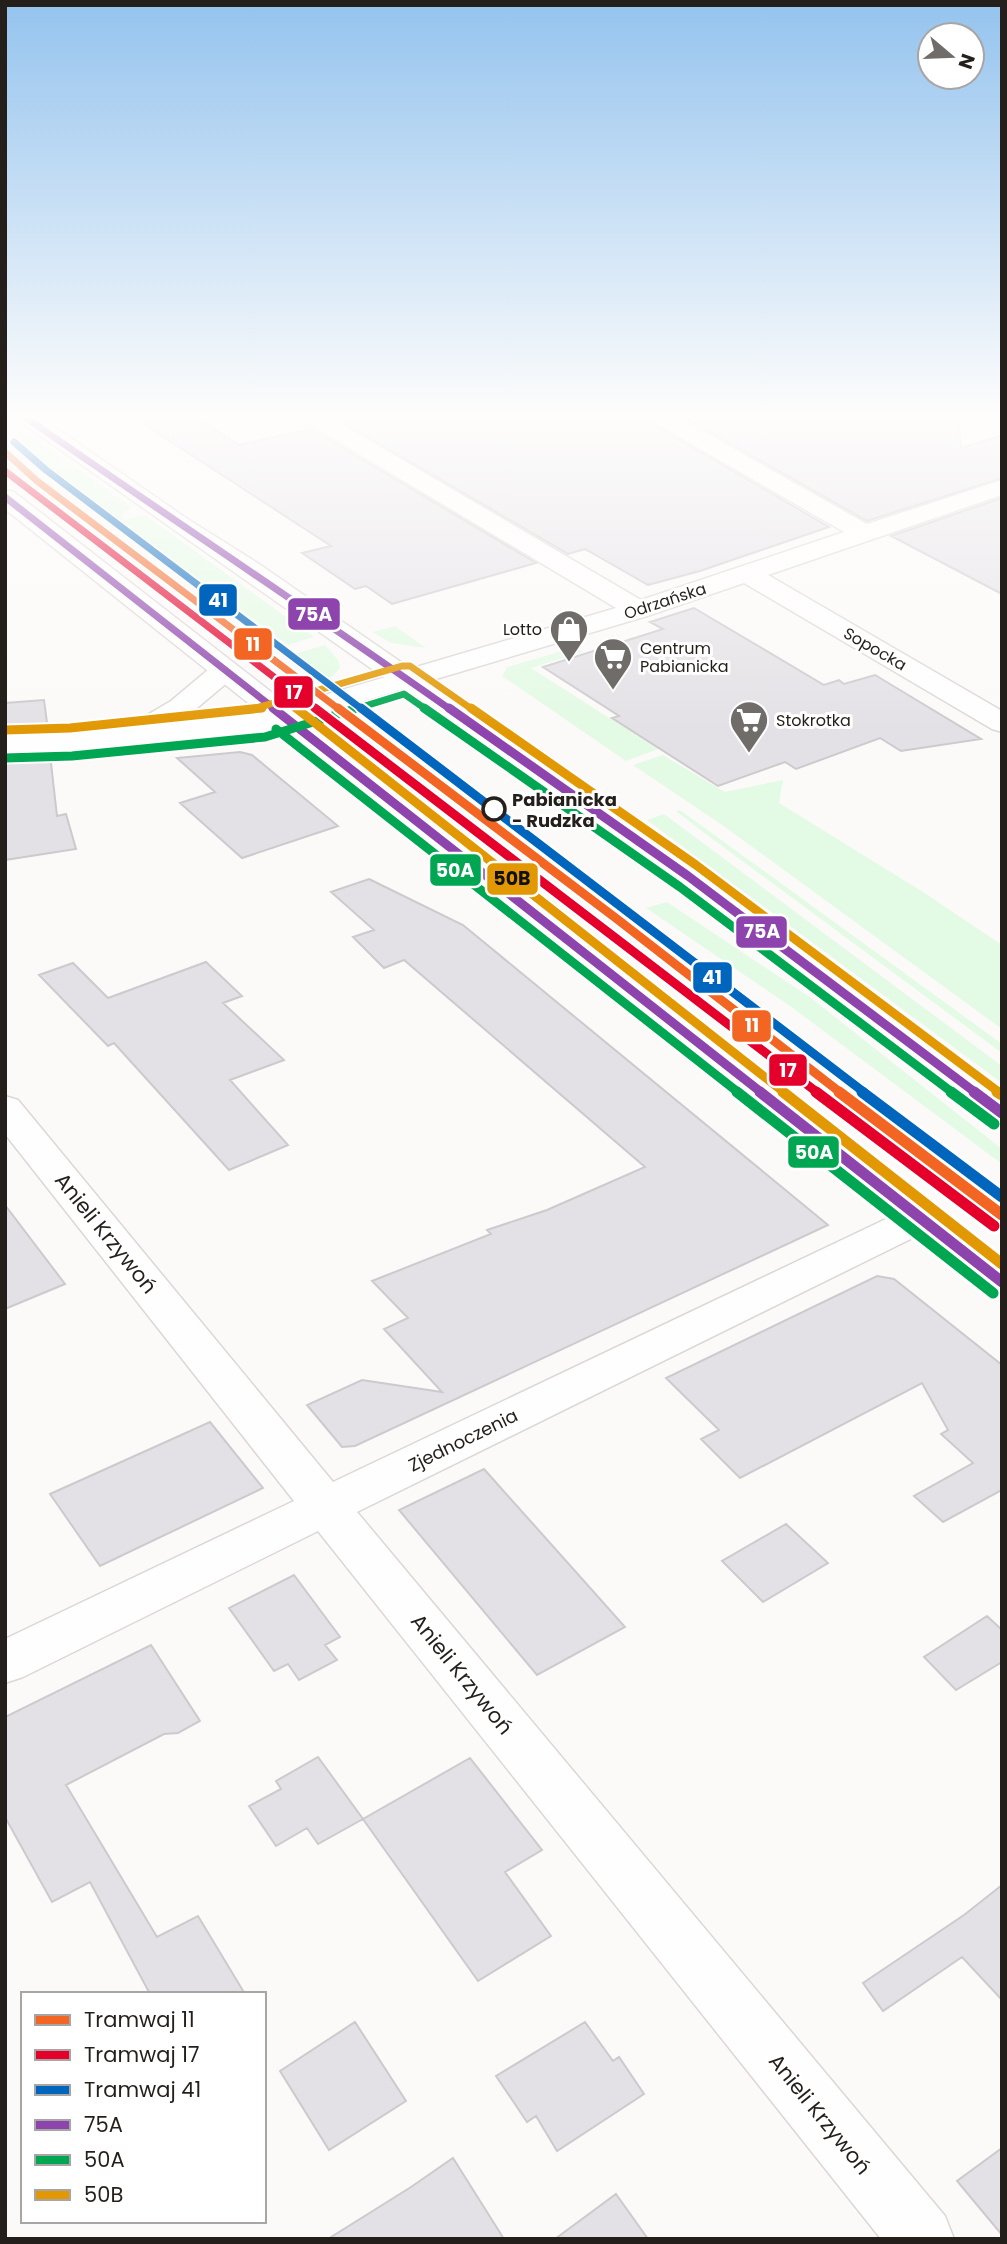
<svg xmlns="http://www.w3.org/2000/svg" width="1007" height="2244" viewBox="0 0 1007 2244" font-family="Poppins,sans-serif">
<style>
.green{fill:#e3fae4}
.building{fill:#e4e1e6;stroke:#cdcacd;stroke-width:2}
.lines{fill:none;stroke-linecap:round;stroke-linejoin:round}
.minor-casing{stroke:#dcd7d5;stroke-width:3}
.tertiary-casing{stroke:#dcd7d5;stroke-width:3}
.primary-casing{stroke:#dcd7d5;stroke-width:3}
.minor{fill:#fffefe;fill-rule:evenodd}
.tertiary{fill:#fffefe;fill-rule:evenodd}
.primary{fill:#fffefe;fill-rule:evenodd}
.bus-1-far2-casing{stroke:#fff;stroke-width:10}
.bus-1-far1-casing{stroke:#fff;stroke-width:13}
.bus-1-casing{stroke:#fff;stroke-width:17}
.bus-2-far2-casing{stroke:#fff;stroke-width:10}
.bus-2-far1-casing{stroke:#fff;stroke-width:13}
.bus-2-casing{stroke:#fff;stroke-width:17}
.bus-3-far2-casing{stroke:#fff;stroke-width:10}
.bus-3-far1-casing{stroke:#fff;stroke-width:13}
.bus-3-casing{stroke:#fff;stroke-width:17}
.bus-1-far2{stroke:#8e44ad;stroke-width:7}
.bus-1-far1{stroke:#8e44ad;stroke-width:9}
.bus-1{stroke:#8e44ad;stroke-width:11}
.bus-2-far2{stroke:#00a651;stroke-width:7}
.bus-2-far1{stroke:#00a651;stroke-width:9}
.bus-2{stroke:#00a651;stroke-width:11}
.bus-3-far2{stroke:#e29803;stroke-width:7}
.bus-3-far1{stroke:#e29803;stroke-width:9}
.bus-3{stroke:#e29803;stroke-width:11}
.tram-1-far2-casing{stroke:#fff;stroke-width:10}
.tram-1-far1-casing{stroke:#fff;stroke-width:13}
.tram-1-casing{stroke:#fff;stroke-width:17}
.tram-2-far2-casing{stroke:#fff;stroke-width:10}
.tram-2-far1-casing{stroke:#fff;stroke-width:13}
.tram-2-casing{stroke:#fff;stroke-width:17}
.tram-3-far2-casing{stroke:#fff;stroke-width:10}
.tram-3-far1-casing{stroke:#fff;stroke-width:13}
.tram-3-casing{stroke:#fff;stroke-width:17}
.tram-1-far2{stroke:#f26522;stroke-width:7}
.tram-1-far1{stroke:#f26522;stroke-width:9}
.tram-1{stroke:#f26522;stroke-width:11}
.tram-2-far2{stroke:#e4002b;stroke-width:7}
.tram-2-far1{stroke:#e4002b;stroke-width:9}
.tram-2{stroke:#e4002b;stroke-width:11}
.tram-3-far2{stroke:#0065bd;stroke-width:7}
.tram-3-far1{stroke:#0065bd;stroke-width:9}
.tram-3{stroke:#0065bd;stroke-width:11}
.stop-dot{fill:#fff;stroke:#251f1b;stroke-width:3.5}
.labels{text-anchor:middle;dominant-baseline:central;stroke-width:6;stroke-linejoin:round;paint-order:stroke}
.far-street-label{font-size:16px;fill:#251f1b;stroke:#fff}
.far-poi-label{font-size:16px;fill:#251f1b;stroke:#fff;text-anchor:start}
.stop-label{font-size:18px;font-weight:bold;fill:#251f1b;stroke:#fff;text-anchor:start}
.street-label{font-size:18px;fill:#251f1b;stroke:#fff}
.near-street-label{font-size:21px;fill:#251f1b;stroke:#fff}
.line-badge{stroke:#fff;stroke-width:2.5}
.badge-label{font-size:19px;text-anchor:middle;font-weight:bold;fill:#fff}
.pale-badge-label{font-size:19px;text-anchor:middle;font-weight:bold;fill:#111}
</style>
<rect width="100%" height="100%" fill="#fcfaf9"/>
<path class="green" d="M9,421L132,507L122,514L124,520L145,515L314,637L288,645L55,474L31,453Z
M395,626L426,648L391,643L372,632Z
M325,645L338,660L340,668L333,676L327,679L294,654Z
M576,647L583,652L531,668L658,749L626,761L502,676L507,667Z
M663,755L725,792L783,780L779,803L923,892L1002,945V1029L725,827L633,765Z
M680,810L1002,1044V1053L699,829L676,811Z
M664,814L1002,1066V1083L647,820Z
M667,902L811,998L1002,1149V1164L790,1006L646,908Z"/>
<path class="building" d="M130,415H191L239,445L311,429L536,563L392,604L366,586L355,589L302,553L331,546Z
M371,415H645L649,422L829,527L700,571L648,585L585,549L568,554L342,422Z
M680,415H957L961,448L1002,435V478L867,521Z
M1002,498V594L891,536Z
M694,608L824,685L839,680L844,684L875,675L981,739L901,751L880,738L796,769L785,762L718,786L612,718L619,716L543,667L663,629L650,622Z
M44,700L48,730L5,732V703Z
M240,752L252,755L338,826L242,858L180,803L215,792L177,758Z
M50,754L57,816L66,814L76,849L5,860V756Z
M369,879L463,925L828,1225L355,1446L342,1447L307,1405L362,1380L442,1392L384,1329L408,1318L372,1281L491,1234L487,1230L547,1210L645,1167L404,960L384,968L353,937L374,930L331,892Z
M206,962L242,996L223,1003L284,1060L230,1080L288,1145L229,1170L114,1043L108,1046L39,975L73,963L108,998Z
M5,1205L65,1284L5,1309Z
M877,1276L894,1279L1002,1365V1490L943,1522L914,1496L973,1463L941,1434L948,1430L922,1383L740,1478L701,1439L719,1430L666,1378Z
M210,1422L263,1488L100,1566L50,1494Z
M484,1469L625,1627L537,1675L399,1510Z
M786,1524L828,1563L763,1602L722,1561Z
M294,1575L340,1637L325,1645L337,1660L299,1680L288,1664L274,1671L229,1608Z
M987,1616L1002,1630V1662L956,1690L924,1657Z
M151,1645L200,1721L178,1733L164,1734L66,1785L157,1937L198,1916L245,1994H150L90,1882L52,1902L5,1817V1717Z
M318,1757L363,1819L318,1844L307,1828L276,1846L249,1806L281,1789L276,1781Z
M470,1758L542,1850L505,1872L551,1936L478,1981L363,1819Z
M1002,1885V2000L962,1957L883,2011L863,1983L964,1915Z
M355,2022L406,2101L329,2150L280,2071Z
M585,2022L613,2061L619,2057L644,2094L557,2151L536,2116L527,2122L496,2076Z
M1002,2148V2235L957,2181Z
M453,2158L504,2239H328L411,2187Z
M616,2194L648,2239H555Z"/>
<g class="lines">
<g class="minor-casing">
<path id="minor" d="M299,415H326L641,600L844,532L650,420L647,415H674L867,524L1002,480V495L768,575L1002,711V732L992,729L744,583L647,616L416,685L406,687L396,685L392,679L396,673L616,608L302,420Z
M5,1096L18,1100L333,1482L907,1209L921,1205L935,1209L941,1218L935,1227L357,1512L945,2216L954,2239H881L318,1531L23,1677L5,1683V1639L294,1501L5,1134Z"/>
</g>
<g class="tertiary-casing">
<path id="tertiary" d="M225,662L235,664L239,670L235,676L191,713L173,723L259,714L406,671L416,673L420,679L416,685L262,732L71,751L5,753V735L125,728L171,701L215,664Z"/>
</g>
<g class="primary-casing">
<path id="primary" d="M11,415H37L186,518L259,564L700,869L1002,1094V1125L988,1121L676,883Z
M5,490L14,492L1002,1260V1296L987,1292L5,509Z"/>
</g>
<use href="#minor" class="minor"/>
<use href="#tertiary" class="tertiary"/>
<use href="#primary" class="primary"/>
<g class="bus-1-far2-casing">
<path id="bus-1-far2" d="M22,415C164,514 309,610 451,710
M5,497L276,710"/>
</g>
<g class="bus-1-far1-casing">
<path id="bus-1-far1" d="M273,708L762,1093
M449,708L688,876L976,1093"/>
</g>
<g class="bus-1-casing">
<path id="bus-1" d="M760,1092L1002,1282
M974,1092L1002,1113"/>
</g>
<g class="bus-2-far2-casing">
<path id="bus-2-far2" d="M352,710L404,694L427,710"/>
</g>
<g class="bus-2-far1-casing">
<path id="bus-2-far1" d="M424,708L680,887L953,1093
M276,729L739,1093
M5,758L72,756L265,737L358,708"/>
</g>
<g class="bus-2-casing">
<path id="bus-2" d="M737,1092L993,1293
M951,1092L994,1124"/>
</g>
<g class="bus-3-far2-casing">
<path id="bus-3-far2" d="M294,707L298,710
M249,710L402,666H410L473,710"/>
</g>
<g class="bus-3-far1-casing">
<path id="bus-3-far1" d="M296,708L785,1093
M471,708L696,865L1000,1093
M5,730L70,728L262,708"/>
</g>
<g class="bus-3-casing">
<path id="bus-3" d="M783,1092L1002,1264
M997,1092L1002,1095"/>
</g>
<use href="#bus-1-far2" class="bus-1-far2"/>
<use href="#bus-1-far1" class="bus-1-far1"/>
<use href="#bus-1" class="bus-1"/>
<use href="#bus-2-far2" class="bus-2-far2"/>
<use href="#bus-2-far1" class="bus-2-far1"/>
<use href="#bus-2" class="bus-2"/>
<use href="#bus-3-far2" class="bus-3-far2"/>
<use href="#bus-3-far1" class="bus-3-far1"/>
<use href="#bus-3" class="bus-3"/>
<g class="tram-1-far2-casing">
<path id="tram-1-far2" d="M5,452L37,481L340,710"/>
</g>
<g class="tram-1-far1-casing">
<path id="tram-1-far1" d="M338,708L617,919L841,1093"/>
</g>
<g class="tram-1-casing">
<path id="tram-1" d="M839,1092L1002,1215"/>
</g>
<g class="tram-2-far2-casing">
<path id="tram-2-far2" d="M5,471L317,710"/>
</g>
<g class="tram-2-far1-casing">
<path id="tram-2-far1" d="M315,708L818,1093"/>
</g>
<g class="tram-2-casing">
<path id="tram-2" d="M816,1092L994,1226"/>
</g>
<g class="tram-3-far2-casing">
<path id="tram-3-far2" d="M14,442L46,470L363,710"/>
</g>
<g class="tram-3-far1-casing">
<path id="tram-3-far1" d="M361,708L865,1093"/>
</g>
<g class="tram-3-casing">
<path id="tram-3" d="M862,1092L1002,1197"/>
</g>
<use href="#tram-1-far2" class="tram-1-far2"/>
<use href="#tram-1-far1" class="tram-1-far1"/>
<use href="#tram-1" class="tram-1"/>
<use href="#tram-2-far2" class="tram-2-far2"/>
<use href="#tram-2-far1" class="tram-2-far1"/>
<use href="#tram-2" class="tram-2"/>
<use href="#tram-3-far2" class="tram-3-far2"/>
<use href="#tram-3-far1" class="tram-3-far1"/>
<use href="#tram-3" class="tram-3"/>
</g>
<linearGradient id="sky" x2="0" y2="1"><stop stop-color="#94c3ee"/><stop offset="0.57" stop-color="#fefdfc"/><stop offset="1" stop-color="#fefdfc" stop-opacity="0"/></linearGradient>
<rect width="1007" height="729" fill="url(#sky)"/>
<defs>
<g id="shop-pin" transform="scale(2.0125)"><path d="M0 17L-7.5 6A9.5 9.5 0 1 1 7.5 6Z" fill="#706c69" stroke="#fff"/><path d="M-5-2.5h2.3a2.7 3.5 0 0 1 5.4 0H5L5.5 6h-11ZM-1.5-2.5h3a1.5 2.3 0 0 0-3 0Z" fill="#fff"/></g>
<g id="supermarket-pin" transform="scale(2.0125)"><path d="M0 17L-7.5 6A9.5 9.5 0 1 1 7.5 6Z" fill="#706c69" stroke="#fff"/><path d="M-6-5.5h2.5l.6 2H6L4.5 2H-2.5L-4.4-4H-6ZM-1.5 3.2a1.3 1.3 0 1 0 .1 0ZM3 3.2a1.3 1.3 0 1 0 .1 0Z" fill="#fff"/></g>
</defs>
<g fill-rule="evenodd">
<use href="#shop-pin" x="569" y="629"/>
<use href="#supermarket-pin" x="613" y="657"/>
<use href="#supermarket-pin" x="749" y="720"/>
</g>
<circle class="stop-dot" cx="494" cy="809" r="11"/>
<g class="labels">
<g class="far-street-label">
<text transform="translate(665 601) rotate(-18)">Odrzańska</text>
<text transform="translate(875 649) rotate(30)">Sopocka</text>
</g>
<g class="far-poi-label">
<text x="542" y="629" text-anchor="end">Lotto</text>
<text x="640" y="648">Centrum<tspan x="640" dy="18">Pabianicka</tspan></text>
<text x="776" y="720">Stokrotka</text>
</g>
<g class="stop-label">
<text x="512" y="799">Pabianicka<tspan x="512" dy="21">- Rudzka</tspan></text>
</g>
<g class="street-label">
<text transform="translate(463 1440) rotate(-26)">Zjednoczenia</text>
</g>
<g class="near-street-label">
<text transform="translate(106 1233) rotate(51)">Anieli Krzywoń</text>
<text transform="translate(462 1674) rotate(51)">Anieli Krzywoń</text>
<text transform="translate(820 2114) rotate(51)">Anieli Krzywoń</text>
</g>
</g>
<g class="line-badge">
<rect x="198" y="583" width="40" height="34" rx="7" fill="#0065bd"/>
<rect x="287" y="597" width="54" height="34" rx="7" fill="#8e44ad"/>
<rect x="233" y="627" width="40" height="34" rx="7" fill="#f26522"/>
<rect x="273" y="675" width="41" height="34" rx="7" fill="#e4002b"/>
<rect x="429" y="853" width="53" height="34" rx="7" fill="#00a651"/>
<rect x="486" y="862" width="53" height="34" rx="7" fill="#e29803"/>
<rect x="735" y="915" width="53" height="34" rx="7" fill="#8e44ad"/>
<rect x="692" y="961" width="41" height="33" rx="7" fill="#0065bd"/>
<rect x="731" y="1009" width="41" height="34" rx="7" fill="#f26522"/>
<rect x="768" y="1053" width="40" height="34" rx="7" fill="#e4002b"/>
<rect x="787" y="1135" width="53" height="34" rx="7" fill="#00a651"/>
</g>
<g class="badge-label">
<text x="218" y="607">41</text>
<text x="314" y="621">75A</text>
<text x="253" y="651">11</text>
<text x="294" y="699">17</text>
<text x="455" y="877">50A</text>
<text x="762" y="938">75A</text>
<text x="712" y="984">41</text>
<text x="752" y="1032">11</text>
<text x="788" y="1077">17</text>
<text x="814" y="1159">50A</text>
</g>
<g class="pale-badge-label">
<text x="512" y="885">50B</text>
</g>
<rect width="1007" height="2244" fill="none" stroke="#251f1b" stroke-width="14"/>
<rect x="21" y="1992" width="245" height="231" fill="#ffffff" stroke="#a8a5a4" stroke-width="2"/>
<rect x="35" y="2015" width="35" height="10" fill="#f26522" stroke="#a8a5a4" stroke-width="2"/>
<text x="84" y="2027" font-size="21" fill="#251f1b">Tramwaj 11</text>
<rect x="35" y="2050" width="35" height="10" fill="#e4002b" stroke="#a8a5a4" stroke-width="2"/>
<text x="84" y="2062" font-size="21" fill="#251f1b">Tramwaj 17</text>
<rect x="35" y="2085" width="35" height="10" fill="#0065bd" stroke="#a8a5a4" stroke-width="2"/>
<text x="84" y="2097" font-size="21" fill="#251f1b">Tramwaj 41</text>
<rect x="35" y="2120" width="35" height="10" fill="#8e44ad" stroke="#a8a5a4" stroke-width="2"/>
<text x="84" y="2132" font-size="21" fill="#251f1b">75A</text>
<rect x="35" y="2155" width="35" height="10" fill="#00a651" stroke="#a8a5a4" stroke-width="2"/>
<text x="84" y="2167" font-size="21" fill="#251f1b">50A</text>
<rect x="35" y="2190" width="35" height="10" fill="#e29803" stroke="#a8a5a4" stroke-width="2"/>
<text x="84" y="2202" font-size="21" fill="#251f1b">50B</text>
<g transform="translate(951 56) rotate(109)"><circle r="33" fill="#ffffff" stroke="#a8a5a4" stroke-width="2"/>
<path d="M0-5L12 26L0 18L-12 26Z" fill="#706c69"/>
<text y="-10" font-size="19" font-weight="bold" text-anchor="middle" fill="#251f1b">N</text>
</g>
</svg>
